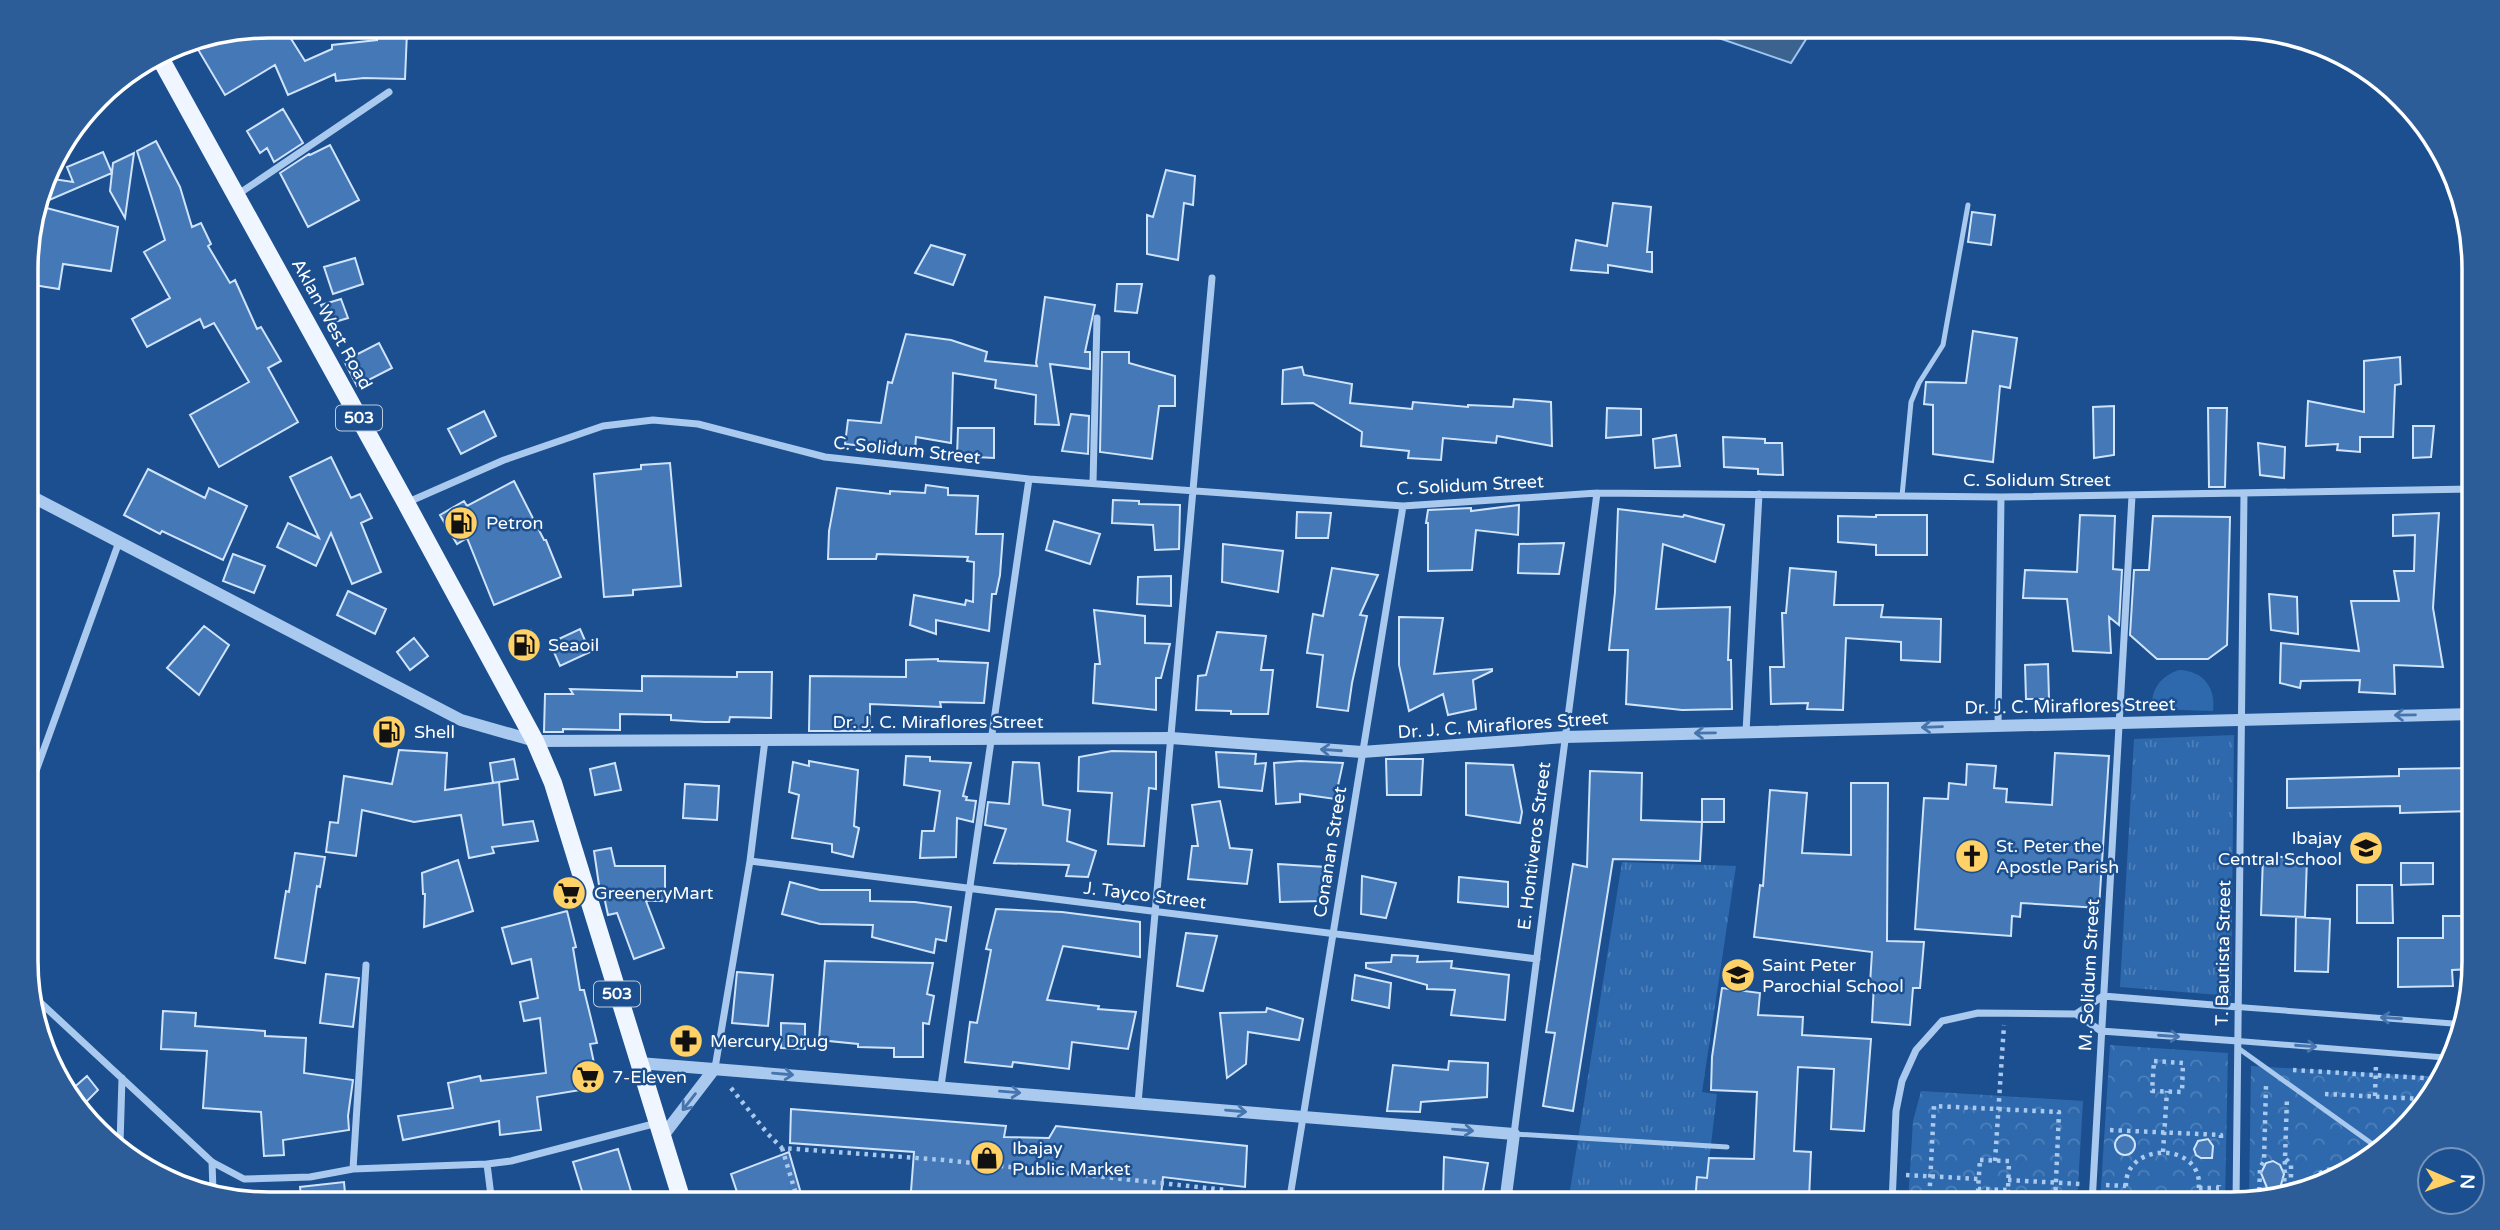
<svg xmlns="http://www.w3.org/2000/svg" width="2500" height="1230" viewBox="0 0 2500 1230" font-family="'Varela Round',sans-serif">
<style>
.grass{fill:url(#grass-tufts)}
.forest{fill:url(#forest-crowns)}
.garden{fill:#2e69ad}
.water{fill:#3c6290;stroke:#9cc4f0;stroke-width:2}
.building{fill:#4478b7;stroke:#cfe3fa;stroke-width:2}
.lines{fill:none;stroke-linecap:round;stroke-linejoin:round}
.path{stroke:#a9c9ee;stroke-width:4.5;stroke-dasharray:3.5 5;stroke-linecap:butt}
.service{stroke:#a9c9ee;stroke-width:5}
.pedestrian{stroke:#a9c9ee;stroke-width:6}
.minor{stroke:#a9c9ee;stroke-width:7}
.tertiary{stroke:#a9c9ee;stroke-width:12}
.primary{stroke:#f0f6ff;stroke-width:18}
.oneway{stroke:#4674ac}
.labels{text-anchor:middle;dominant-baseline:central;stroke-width:5;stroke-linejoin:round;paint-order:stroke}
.shield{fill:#1b4f8f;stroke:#bbcadd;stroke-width:2}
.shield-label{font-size:16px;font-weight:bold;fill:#fff}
.street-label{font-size:18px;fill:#fff;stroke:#1b4f8f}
.poi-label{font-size:18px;fill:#fff;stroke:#1b4f8f;text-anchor:start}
.rim{fill:none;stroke:#fff;stroke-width:3.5}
</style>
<defs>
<pattern id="grass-tufts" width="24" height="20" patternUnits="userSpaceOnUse" patternTransform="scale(1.75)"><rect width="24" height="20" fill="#2e69ad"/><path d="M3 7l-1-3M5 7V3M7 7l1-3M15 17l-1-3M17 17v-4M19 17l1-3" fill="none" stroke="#4d80b9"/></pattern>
<pattern id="forest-crowns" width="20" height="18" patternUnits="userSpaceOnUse" patternTransform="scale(1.75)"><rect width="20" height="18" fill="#2e69ad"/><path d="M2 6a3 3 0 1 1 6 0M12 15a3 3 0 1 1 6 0" fill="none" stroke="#4d80b9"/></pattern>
</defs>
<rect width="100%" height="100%" fill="#1b4f8f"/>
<path class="grass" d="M2234,735L2231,996L2120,987L2134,739Z
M1622,862L1736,866L1702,1092L1717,1094L1707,1178H1697L1695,1203H1568Z"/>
<path class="forest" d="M2110,1045L2228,1053L2225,1203H2100Z
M2251,1066L2441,1077L2365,1163L2249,1202Z
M1921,1091L2083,1101L2077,1203H1908L1913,1121Z"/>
<path class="garden" d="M2179,670C2203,671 2216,687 2213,711L2151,709C2152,689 2159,677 2179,670Z"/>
<path class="water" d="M1684,26H1810L1808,36L1791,63Z"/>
<path class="building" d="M269,26H283L305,61L332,49V45L377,40V31L407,32L405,79L364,78L336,81L335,74L288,95L275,65L225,95L193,41Z
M283,109L303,143L274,162L267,148L260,153L247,131Z
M156,141L180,187L192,227L201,223L211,244L208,246L230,283L235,280L257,329L261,327L281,361L268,368L298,422L219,467L190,415L249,382L214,323L204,328L200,319L147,347L132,319L170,298L144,252L165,240L137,151Z
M330,145L359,200L308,227L280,173L309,154L310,155Z
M103,152L112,173L40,204L47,178L73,182L67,167Z
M134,153L125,218L110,191L113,163Z
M1166,170L1195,176L1193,205L1184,203L1178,260L1147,254V215L1153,217Z
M1613,203L1651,207L1647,252H1652V272L1608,265V273L1571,270L1576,240L1607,246Z
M39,206L118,227L111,271L63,264L59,289L27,284V253Z
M1972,212L1995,215L1991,245L1968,242Z
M931,245L965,255L953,285L915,273Z
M355,258L363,284L333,294L324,267Z
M1117,284H1142L1137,313L1115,311Z
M1045,297L1095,305L1085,352H1090V369L1050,364L1059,425L1035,424L1036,395L995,388L996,380L953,373L951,443L916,437L915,451L845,444L848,420L881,423L888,382L892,383L906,334L951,340L987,352L985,361L1037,366L1036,363Z
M341,299L348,318L328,324L321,305Z
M1973,331L2017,338L2010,388L2000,386L1993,462L1933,454V405L1924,404L1926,382L1966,383Z
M379,343L392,368L357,386L344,361Z
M1102,352H1129V363L1175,376V406H1159L1152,459L1100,452Z
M2400,357L2401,384L2395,385L2393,437H2360V452L2337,450L2338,444L2306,446L2308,401L2364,412V361Z
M1302,367L1304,375L1352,384L1350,403L1412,409L1413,402L1468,407V405L1513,407L1514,399L1551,402L1552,446L1497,436L1496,443L1443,438L1441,460L1408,458L1409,451L1361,446L1362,432L1313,403L1282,404L1283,370Z
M2114,406V455L2094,458L2093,407Z
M1607,408L1641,409V435L1606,438Z
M2208,408H2227L2225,487H2209Z
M484,411L496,436L461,454L448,429Z
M1071,414L1089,416L1088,454L1062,451Z
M2413,426H2434L2431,457L2413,458Z
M958,428H994V458L957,456Z
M1676,435L1680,466L1655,468L1653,439Z
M1723,437L1765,439V443H1782L1783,475L1758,474V469L1724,467Z
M2258,443L2285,447L2284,478L2260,475Z
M331,457L351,498L360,494L372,518L361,523L381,572L352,584L331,533L316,566L277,547L288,523L319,538L290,477Z
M670,463L681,586L633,590V595L604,597L594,474L641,469V465Z
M148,469L205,498L209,488L247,506L223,560L162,531L160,534L124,515Z
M514,481L544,540H546L561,577L494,605L467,538L457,544L440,515L464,501L467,506Z
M926,485L948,488V495L978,496L976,534H1003L1000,575L996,594H992L989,631L936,620V634L910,625L914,595L965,605L966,600L973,602L974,562L967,561L968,557L877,554L876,559H828L829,531L837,488L890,494V491L925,493Z
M1113,500L1139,501V504L1180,505L1179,549L1155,550L1153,525L1112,523Z
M1519,505L1518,535L1476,530L1472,570L1428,571V523H1426L1428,510L1471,508V511Z
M1618,509L1683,517L1684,515L1724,525L1715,562L1663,544L1656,609L1730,607L1728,660H1731L1732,709L1682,710L1626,704L1628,650H1609L1615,592Z
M1297,512L1331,513L1328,538H1296Z
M2439,513L2433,608L2443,667L2394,665L2395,694L2359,692L2360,680L2301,681L2300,688L2280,683L2281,643L2359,651L2351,601H2399L2394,571H2414L2415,535L2393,536V515Z
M1876,515H1927V555H1876V545L1838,542V516L1876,517Z
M2080,515L2115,516L2113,569L2122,570L2119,625L2109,617L2111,653L2073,651L2067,599L2023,598L2025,570L2077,572Z
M2153,516L2230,517L2227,645L2208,659H2157L2130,635L2134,570H2149Z
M1054,521L1100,534L1090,564L1046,550Z
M1564,543L1559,574L1518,573L1519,544Z
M1223,544L1283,551L1278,592L1222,582Z
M233,554L265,566L254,593L223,581Z
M1332,568L1378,575L1360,615L1367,616L1352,683L1348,711L1317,707L1323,655L1307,653L1313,614L1323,616Z
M1790,568L1836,572L1834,605H1883L1881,617L1941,619L1940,662L1901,660V642L1846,638L1843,710L1807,709L1808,703L1771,704L1770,667H1784L1782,613H1786Z
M1171,576V606L1137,604L1138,577Z
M348,591L386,609L375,634L337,615Z
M2269,594L2297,597L2298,634L2271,630Z
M1094,610L1145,616V643L1170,644L1161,678H1156V710L1093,703L1095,664H1100Z
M1399,617L1443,618L1434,674L1492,669V671L1473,680L1476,709L1448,715L1443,694L1409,711L1399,665Z
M204,626L229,645L199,695L167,668Z
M580,629L590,652L560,666L550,643Z
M531,630L539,651L518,660L509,639Z
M1217,632L1266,636L1261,670H1273L1268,714H1231V711L1196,710L1198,676L1206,675Z
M414,638L428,656L410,670L397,652Z
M938,659V661L988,663L984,703L940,702L941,707L870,704V731H809L810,676L906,677V660Z
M2048,664L2049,699H2026L2025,665Z
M737,672H772L771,718L730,717L729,722H705L671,720V715L620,714V730L563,729V732H544L545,694H573L570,689L642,691V676L737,677Z
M383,717L404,729L394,746L374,735Z
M399,750L447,753L445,790L499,782L503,825L533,821L538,841L492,847L494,853L469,858L461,815L414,822L362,810L356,856L326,852L330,822L338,823L344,776L392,784Z
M1112,751L1156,752V789L1149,788L1144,846L1108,844L1112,793L1078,791L1079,757Z
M1216,752L1256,754L1255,764L1266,763L1262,791L1219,787Z
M2055,753L2109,756L2099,908L2021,903L2020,917L2012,916L2011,936L1915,929L1924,798L1948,799L1949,783L1966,785L1967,764L1996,766L1994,788L2007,789L2006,802L2052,805Z
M906,756L930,757V761L971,763L963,796L967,797L966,800L976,801L973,822L957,818L956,857L920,858L922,831H934L940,791L904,785Z
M514,759L518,779L493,783L490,763Z
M1386,759H1423L1421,795H1387Z
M809,761L858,770L854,826L859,828L853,857L832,852V844L792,838L799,795L789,792L793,762L809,766Z
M1300,761L1343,763L1335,799L1300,794V802L1276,804L1274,763Z
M1013,762L1039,763L1043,805L1070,810L1067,841L1096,851L1088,877L1066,876L1069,865L994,863L1006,829L985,825L988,802L1009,804Z
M615,763L621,790L595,795L590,769Z
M1466,763L1513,765L1522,812L1520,823L1466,815Z
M2473,768V811L2400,813V806L2287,808V779L2399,776V769Z
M1590,771L1642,773L1641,820L1702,822L1700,861L1613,859L1573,1111L1543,1106L1555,1033L1546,1032L1573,864L1587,867Z
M1851,783H1888L1887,941L1924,942L1920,988H1913L1910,1025L1872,1022L1874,984H1870L1872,952L1754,937L1760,885L1763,886L1770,790L1807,793L1802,853L1851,855Z
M685,784L719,786L717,820L683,818Z
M1702,799H1724V822H1702Z
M1220,801L1230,848L1252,850L1247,884L1188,879L1192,846H1198L1192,805Z
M611,848L615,866H665V901H646L664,948L634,959L617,913L608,915L603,892H600L594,851Z
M295,853L325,857L320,887L317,886L305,963L275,958L286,891L289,892Z
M2263,856L2307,858L2305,917L2261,915Z
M458,860L473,911L424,927L425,894H423L422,873Z
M2401,863H2433V884L2401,885Z
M1278,864L1326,867L1322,901L1280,902Z
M1362,876L1396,883L1386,918L1361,914Z
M1459,877L1508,882V907L1458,902Z
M790,882L820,890H870V901L915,902L951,907L946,941L936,939L934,953L872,937L873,925L820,924L782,914Z
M2357,885H2392L2393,923H2357Z
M996,909L1062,912L1140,922V957L1063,946L1047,1000L1099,1006L1098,1009L1136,1012L1128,1049L1072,1042L1069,1069L1013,1062L1012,1067L965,1062L970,1022L977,1023L991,950L986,949Z
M567,911L576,947L573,948L580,990H584L597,1043L590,1044L599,1087L537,1097L541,1130L500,1135L499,1121L403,1140L398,1116L453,1108L448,1083L480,1076L481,1081L546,1073L540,1018L524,1021L520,1002L538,998L531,959L512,964L502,928Z
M2443,916H2474L2472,969L2452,970L2453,986L2398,987V938H2443Z
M2296,917L2330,919L2328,972L2295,971Z
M1186,933L1217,936L1203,991L1177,986Z
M1392,955L1418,956L1417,962L1452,961L1451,968L1509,975L1505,1020L1451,1015L1455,990L1427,989V985L1366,968V963L1391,962Z
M825,961L933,963L927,994L934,996L929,1024L923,1023V1057H894V1048L858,1047V1044L819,1040Z
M737,972L773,975L768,1026L732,1023Z
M326,974L359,978L353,1027L320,1023Z
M1355,975L1391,983L1389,1008L1352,1000Z
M1722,988L1760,993L1758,1015L1803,1017L1802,1035L1871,1039L1864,1131L1831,1129L1834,1069L1798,1067L1794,1151L1811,1152L1809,1200L1804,1199V1203H1695L1697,1177L1707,1178L1709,1158L1754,1159L1757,1092L1711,1090L1712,1057Z
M1267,1008L1303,1019L1299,1040L1248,1032L1246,1064L1227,1078L1220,1013L1266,1012Z
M163,1011L196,1013L195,1026L265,1031V1036L306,1038L304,1073L353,1080L348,1116L349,1130L283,1140L284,1155L264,1156L261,1112L203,1108L207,1051L161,1049Z
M781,1023L805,1024V1049L781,1048Z
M1449,1061L1488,1063L1487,1097L1421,1102L1420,1112L1387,1111L1393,1065L1448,1070Z
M87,1076L98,1090L83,1105L70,1091Z
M791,1109L1006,1126L1004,1137L1049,1138L1056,1126L1247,1146L1245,1187L1163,1177L1160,1204H910L914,1152L790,1143Z
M2115 1145a10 10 0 1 1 20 0a10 10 0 1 1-20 0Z
M2208,1139L2213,1146L2212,1158H2201L2196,1155L2194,1149L2198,1141Z
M618,1149L635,1204H586L573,1162Z
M789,1152L804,1204H741L731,1174Z
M1444,1157L1488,1163L1482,1197L1443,1194Z
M2273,1161L2280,1165L2284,1174L2279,1192L2270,1195L2261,1173L2266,1163Z
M344,1182L346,1204H302L300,1187Z"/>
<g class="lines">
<path class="path" d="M2154,1061L2183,1063L2182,1092L2152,1091Z
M2293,1070L2439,1079
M731,1088L768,1134L782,1148L944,1160L1226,1190
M2325,1094L2422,1099
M2375,1096L2376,1063
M2110,1130L2221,1135V1138
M782,1148L799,1204
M2163,1152L2167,1091
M2286,1159L2291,1164V1188
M1980,1160L2009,1161L2008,1190L1978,1189Z
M1995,1161L2004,1025
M2352,1168L2365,1152
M1906,1175L1979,1179
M2008,1180L2080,1184
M2314,1180C2320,1170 2331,1167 2342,1171
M2106,1185L2126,1186
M2199,1188H2219
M2008,1190L2011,1203
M2284,1190L2287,1097
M796,1193L906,1201
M2259,1199L2260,1168L2264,1161L2266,1086
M1929,1203L1934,1106L2059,1112L2055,1203
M1972,1203L1978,1189
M1992,1203L1993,1189
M2130,1203C2103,1137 2222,1135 2195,1203
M2218,1203L2219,1185"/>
<path class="service" d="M1902,496L1911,402L1919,383L1943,345L1968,205
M2238,1048L2378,1148
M1514,1134L1727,1147"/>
<path class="pedestrian" d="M2238,1007L2459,1024
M2238,1041L2451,1058"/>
<path class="minor" d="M237,195L389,92
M1093,483L1097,318
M406,503L504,460L603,426L653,420L698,424L825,457L1029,479L1403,506L1597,493L2001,497L2472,489
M1998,726L2001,497
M1746,732L1759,494
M28,793L119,542
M750,861L1537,959
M28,991L212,1162L244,1179L310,1177L353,1169L487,1164L511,1161L657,1123
M2076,1014L2103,996L2238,1007
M715,1068L750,861L765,740
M941,1086L1029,479
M1138,1103L1212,278
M1514,1134L1597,493
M120,1144L122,1078
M212,1162L213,1191
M487,1164L492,1204
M353,1169L366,965
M1289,1203L1403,506
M1892,1203L1896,1111L1902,1081L1916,1050L1942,1021L1978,1013L2076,1014L2101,1031L2238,1041
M2092,1203L2132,496
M2236,1203L2244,494"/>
<path class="tertiary" d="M27,494L461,720L535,741L1171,738L1362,752L1565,737L2473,714
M639,1063L1514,1134L1505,1203
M662,1137L715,1068"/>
<path class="primary" d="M159,56L406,503L535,741L553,783L683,1204"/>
</g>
<defs><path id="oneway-shaft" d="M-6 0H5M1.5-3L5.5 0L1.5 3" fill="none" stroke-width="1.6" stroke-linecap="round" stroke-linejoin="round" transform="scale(1.75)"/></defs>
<g class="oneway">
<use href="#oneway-shaft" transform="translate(2405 715) rotate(179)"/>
<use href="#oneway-shaft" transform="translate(1932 727) rotate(178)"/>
<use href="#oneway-shaft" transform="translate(1705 733) rotate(179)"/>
<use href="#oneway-shaft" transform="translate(1331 750) rotate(-176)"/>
<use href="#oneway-shaft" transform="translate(2391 1018) rotate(-176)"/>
<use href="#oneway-shaft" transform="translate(2169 1036) rotate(4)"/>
<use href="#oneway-shaft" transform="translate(2306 1046) rotate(4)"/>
<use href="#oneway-shaft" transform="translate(783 1074) rotate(5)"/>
<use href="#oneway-shaft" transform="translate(1010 1092) rotate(5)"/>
<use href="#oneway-shaft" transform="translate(689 1102) rotate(128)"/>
<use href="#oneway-shaft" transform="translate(1236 1111) rotate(5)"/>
<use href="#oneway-shaft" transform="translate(1463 1130) rotate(5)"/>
</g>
<defs>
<g id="fuel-disc" transform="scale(1.75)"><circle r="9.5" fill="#ffd166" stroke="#1b4f8f"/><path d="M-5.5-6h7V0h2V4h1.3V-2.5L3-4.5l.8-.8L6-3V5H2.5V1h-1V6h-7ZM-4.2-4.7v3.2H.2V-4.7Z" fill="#111"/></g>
<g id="school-disc" transform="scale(1.75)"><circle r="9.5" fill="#ffd166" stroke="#1b4f8f"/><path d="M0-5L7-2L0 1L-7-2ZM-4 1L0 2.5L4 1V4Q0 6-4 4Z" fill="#111"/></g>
<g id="church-disc" transform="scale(1.75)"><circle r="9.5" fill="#ffd166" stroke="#1b4f8f"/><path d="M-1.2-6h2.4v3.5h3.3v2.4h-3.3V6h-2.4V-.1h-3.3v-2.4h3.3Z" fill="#111"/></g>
<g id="supermarket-disc" transform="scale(1.75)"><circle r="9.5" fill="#ffd166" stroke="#1b4f8f"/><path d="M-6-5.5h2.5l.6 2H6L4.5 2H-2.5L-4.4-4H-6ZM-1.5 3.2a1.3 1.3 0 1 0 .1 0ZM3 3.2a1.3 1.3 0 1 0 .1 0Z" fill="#111"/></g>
<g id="pharmacy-disc" transform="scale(1.75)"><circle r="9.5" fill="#ffd166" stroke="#1b4f8f"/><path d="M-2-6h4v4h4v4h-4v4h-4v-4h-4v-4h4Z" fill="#111"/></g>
<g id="shop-disc" transform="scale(1.75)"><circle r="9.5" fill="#ffd166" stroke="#1b4f8f"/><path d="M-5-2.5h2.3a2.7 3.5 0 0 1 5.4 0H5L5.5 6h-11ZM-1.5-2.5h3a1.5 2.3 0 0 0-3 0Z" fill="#111"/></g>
</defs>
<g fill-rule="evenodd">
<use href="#fuel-disc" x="461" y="523"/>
<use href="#fuel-disc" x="524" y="645"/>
<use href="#fuel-disc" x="389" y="732"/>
<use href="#school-disc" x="2366" y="848"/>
<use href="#church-disc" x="1972" y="856"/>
<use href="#supermarket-disc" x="569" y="893"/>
<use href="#school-disc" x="1738" y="975"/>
<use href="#pharmacy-disc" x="686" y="1041"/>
<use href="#supermarket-disc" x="588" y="1077"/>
<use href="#shop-disc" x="987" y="1158"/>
</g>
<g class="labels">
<g class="shield">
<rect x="336" y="405.5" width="46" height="25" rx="5"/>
<rect x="594" y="981.5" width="46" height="25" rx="5"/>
</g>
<g class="shield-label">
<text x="359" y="418">503</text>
<text x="617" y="994">503</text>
</g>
<g class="street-label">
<text transform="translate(332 324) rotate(61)">Aklan West Road</text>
<text transform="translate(907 450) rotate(6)">C. Solidum Street</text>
<text x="2037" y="480">C. Solidum Street</text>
<text transform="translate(1470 485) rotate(-3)">C. Solidum Street</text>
<text transform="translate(2070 706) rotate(-1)">Dr. J. C. Miraflores Street</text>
<text x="938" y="722">Dr. J. C. Miraflores Street</text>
<text transform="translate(1503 725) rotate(-4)">Dr. J. C. Miraflores Street</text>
<text transform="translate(1534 846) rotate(-83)">E. Hontiveros Street</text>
<text transform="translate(1330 852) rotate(-81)">Conanan Street</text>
<text transform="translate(1145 895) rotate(7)">J. Tayco Street</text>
<text transform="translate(2223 953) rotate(-89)">T. Bautista Street</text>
<text transform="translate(2089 975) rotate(-87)">M. Solidum Street</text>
</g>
<g class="poi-label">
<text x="486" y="523">Petron</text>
<text x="548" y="645">Seaoil</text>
<text x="414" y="732">Shell</text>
<text x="2342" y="838" text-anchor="end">Ibajay<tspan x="2342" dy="21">Central School</tspan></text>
<text x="1996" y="846">St. Peter the<tspan x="1996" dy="21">Apostle Parish</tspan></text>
<text x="594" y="893">GreeneryMart</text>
<text x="1762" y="965">Saint Peter<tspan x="1762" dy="21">Parochial School</tspan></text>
<text x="710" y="1041">Mercury Drug</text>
<text x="612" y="1077">7-Eleven</text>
<text x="1012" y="1148">Ibajay<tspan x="1012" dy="21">Public Market</tspan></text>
</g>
</g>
<path d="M0 0H2500V1230H0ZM269 38H2231A231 231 0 0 1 2462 269V961A231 231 0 0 1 2231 1192H269A231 231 0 0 1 38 961V269A231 231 0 0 1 269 38Z" fill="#2d5d98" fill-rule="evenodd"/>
<path class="rim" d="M269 38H2231A231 231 0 0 1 2462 269V961A231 231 0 0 1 2231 1192H269A231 231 0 0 1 38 961V269A231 231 0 0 1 269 38Z"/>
<g transform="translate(2451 1181) rotate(92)"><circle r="33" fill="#1b4f8f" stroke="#7695bc" stroke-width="2"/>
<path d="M0-5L12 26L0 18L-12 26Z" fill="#ffd166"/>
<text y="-10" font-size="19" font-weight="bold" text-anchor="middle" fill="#ffffff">N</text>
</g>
</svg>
